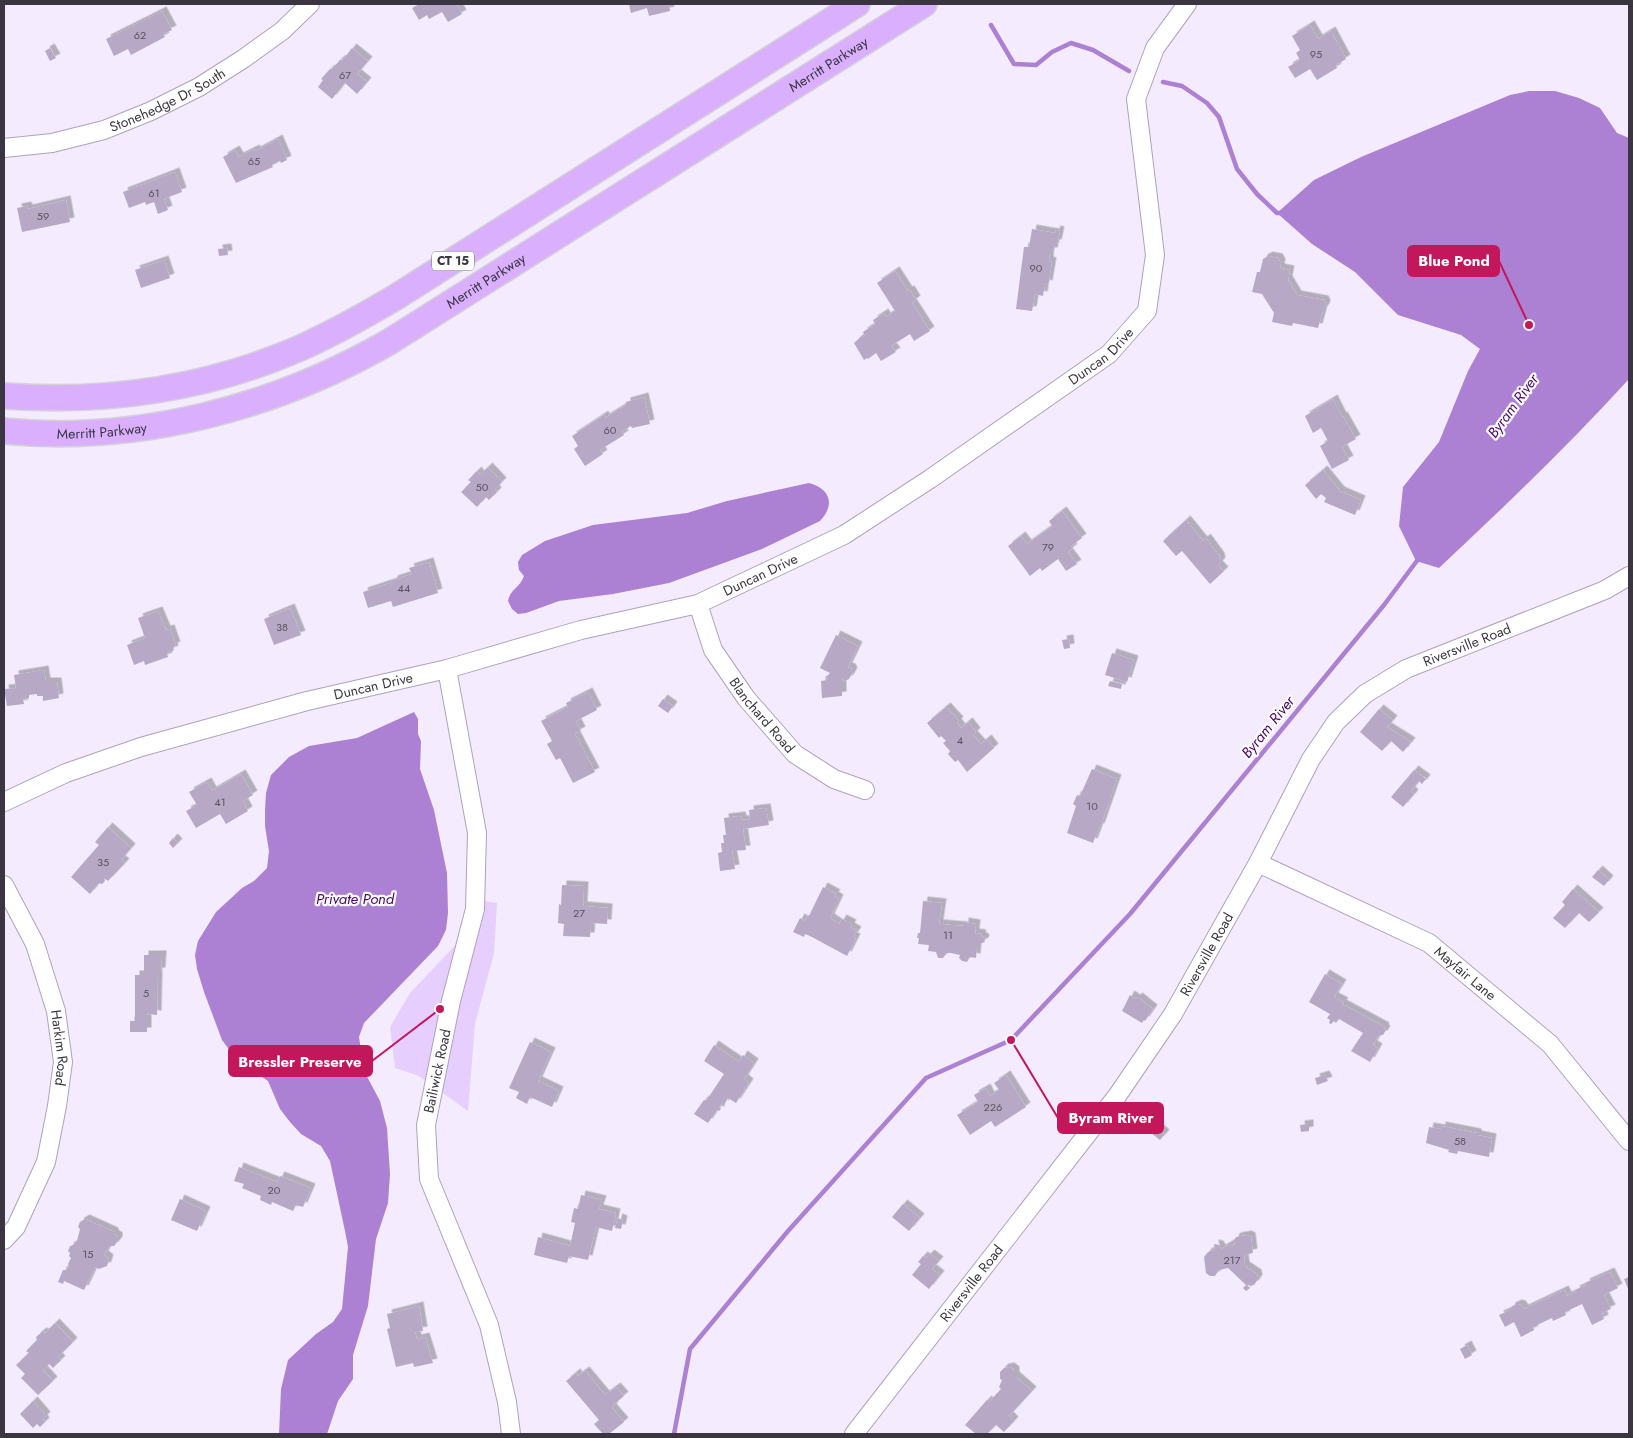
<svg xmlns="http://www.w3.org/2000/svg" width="1633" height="1438" viewBox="0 0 1633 1438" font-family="Jost,sans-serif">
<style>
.green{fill:#e6cefe}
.water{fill:#ac80d2}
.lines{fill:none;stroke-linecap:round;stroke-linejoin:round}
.stream{stroke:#ac80d2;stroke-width:4.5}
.building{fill:#b7a9c5;filter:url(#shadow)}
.minor-casing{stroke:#afa1bd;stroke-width:20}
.highway-casing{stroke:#d4d3d5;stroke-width:28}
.minor{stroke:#fff;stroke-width:18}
.highway{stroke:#d9affe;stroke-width:25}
.labels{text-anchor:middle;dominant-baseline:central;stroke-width:4.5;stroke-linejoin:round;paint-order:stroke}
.number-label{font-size:11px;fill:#5a5262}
.shield{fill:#fdfdfd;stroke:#757179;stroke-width:1}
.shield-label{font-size:12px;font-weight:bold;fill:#3b3541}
.street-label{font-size:14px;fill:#3b3541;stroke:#fdfdfd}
.water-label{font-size:15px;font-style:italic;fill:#49066e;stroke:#fdfdfd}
.leader{fill:none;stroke:#c2185b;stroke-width:2}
.callout-dot{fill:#c2185b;stroke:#fdfdfd;stroke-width:2}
.callout{fill:#c2185b;stroke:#c2185b;stroke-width:2}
.callout-label{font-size:15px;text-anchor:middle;font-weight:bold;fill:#fff}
</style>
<defs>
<filter id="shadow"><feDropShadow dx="4.5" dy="-4.5" stdDeviation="0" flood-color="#0004"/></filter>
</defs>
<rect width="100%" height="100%" fill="#f4ecfe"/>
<path class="green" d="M471,899L497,903L494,953L475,1024L468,1111L419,1076L395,1068L390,1027L410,993L467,933Z"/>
<path class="water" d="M1529,91H1555L1579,98L1600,108L1617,133L1629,138V379C1569,445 1504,507 1439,568L1416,561L1399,526L1403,487L1439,442L1468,371L1480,349L1461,335L1398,315L1355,272L1312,244L1277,213L1314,180L1361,157L1510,95Z
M809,483C831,489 835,505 820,521L762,549L669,583L613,594L559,601L526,613L518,614L512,609L508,601C510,589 520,588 524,576L519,570L518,562L522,555L545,541L593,525L687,513L727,501Z
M414,712L418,719V734L421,741L420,769L434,810L447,873L448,913L446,930L438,946L364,1023L359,1037L364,1071L380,1101L387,1128L390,1174L388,1203L376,1239L368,1306L353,1355V1379L338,1401L327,1434H279L281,1389L288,1360L316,1334L333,1322L342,1309L348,1247L345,1231L330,1161L321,1146L301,1134L290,1122L280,1109L268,1081L236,1059L222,1040L204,992L197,969L195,955L198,941L216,912L242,888L254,881L267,868L269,851L265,826V810L266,793L271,775L289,757L309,746L357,738Z"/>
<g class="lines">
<path class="stream" d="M991,25L1014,64L1036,65L1052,52L1071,43L1093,50L1129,71
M1163,82L1182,86L1207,103L1219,117L1237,169L1257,194L1277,213H1281
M674,1434L690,1349L788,1231L926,1078L1011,1040L1130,914L1384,605L1419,558"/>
</g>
<path class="building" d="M419,4H456L462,14L448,22L442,12L429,19L427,15L419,20L412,8Z
M629,4H669L670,11L649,16L647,8L631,13Z
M162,11L172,30L163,34L165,37L131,55L128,49L114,56L106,39Z
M1310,25L1318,39L1331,31L1346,59L1336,65L1337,68L1317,80L1310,69L1295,78L1288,67L1300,60L1296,53L1300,50L1292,36Z
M50,48L56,58L50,61L45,51Z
M352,48L368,61L357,74L367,82L357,94L345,83L332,99L318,87L323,80L321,79L330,69L331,70L341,59L342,61Z
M278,139L287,160L281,163L280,161L272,165L273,167L236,183L223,157L235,150L239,157L255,149L256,151Z
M175,172L182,192L164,199L168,210L158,214L154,202L146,205L145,202L129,208L123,192Z
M66,200L70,222L22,232L17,208L27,206L28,209Z
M1032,229L1055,233L1056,230L1060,231L1057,244H1055L1053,252H1050L1049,261L1052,262L1048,285L1045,284L1043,296L1035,294L1032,311L1016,309L1024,247H1029Z
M227,248L228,255L219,256L218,249Z
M1268,256L1278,258L1281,263L1280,268L1290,270L1288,280L1297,295L1324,300L1326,304L1325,308L1323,310L1318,328L1293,323L1292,326L1272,322L1274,313L1262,294L1252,292L1257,272H1260L1263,259Z
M164,260L170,278L141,288L135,270Z
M895,271L908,291L910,290L916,300L912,303L930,331L914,341L910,334L891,346L896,352L881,361L876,353L868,359L867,358L864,360L854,343L863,335V337L865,336L863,332L875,324L873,320L884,313L886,317L895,311L877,283Z
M644,397L650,424L632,428L631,426L622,431L624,435L600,450L603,454L585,466L574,449L578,446L572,436L604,415L605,418L626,405V402Z
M1333,399L1342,417L1343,416L1356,439L1342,447L1349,460L1332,469L1320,446L1328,441L1321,428L1313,433L1305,416Z
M488,467L502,482L495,489L497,492L489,500L486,497L477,507L461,492L471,482L468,480L477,471L480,475Z
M1323,470L1340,491L1361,500L1355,515L1324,502L1326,498L1321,494L1316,499L1305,485Z
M1062,511L1082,538L1071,546L1073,548L1068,552L1077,564L1066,571L1058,559L1042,571L1040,568L1030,576L1008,546L1021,536L1027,544L1052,526L1049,521Z
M1186,520L1203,541L1206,538L1220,557L1221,562L1218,565L1224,571L1210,584L1182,551L1176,556L1163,541Z
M429,562L438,593L393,607L391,601L368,608L363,592L393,582V580L412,574L409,568Z
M290,608L301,635L274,645L264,619Z
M158,611L166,630L170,629L176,646L173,647L174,650L167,653L168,657L145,665L144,661L134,665L127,645L145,638L138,618Z
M836,635L858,646L848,667L851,668L853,672L849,679L845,681L842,679V696L822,698L821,681L827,680L828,677H826L830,673L820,668Z
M1069,639L1070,648L1064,649L1062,640Z
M1112,653L1134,660L1127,682L1105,675Z
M44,670L46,682H57L59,698L43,701V696H37V694L29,695V698L23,699L24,704L7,706L4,689L16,688L14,675Z
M1110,681L1122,684L1121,689L1108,686Z
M588,692L597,710L576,721L581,731L575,734L595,772L573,783L560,758L556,760L547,744L552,741L541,721L568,707L566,703Z
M663,699L673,706L668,713L658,706Z
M946,707L959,721L957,723L961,728L968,722L976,732L973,735L981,744L987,739L994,748L967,772L958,760L955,762L948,754L950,751L943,743L946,741L941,736L939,738L927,723Z
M1379,709L1393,720L1387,727L1411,742L1403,752L1391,741L1382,751L1360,732Z
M1092,769L1117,779L1100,828L1099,827L1093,843L1067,833L1076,806L1073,804L1077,795L1080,796Z
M1414,770L1426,779L1422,784L1419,781L1411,791L1414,794L1403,807L1391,797Z
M241,774L253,795L243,801L248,811L226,824L220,814L196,828L186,811L197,805L189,792L207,782L212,791Z
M766,808L769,825L743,829L746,850L732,851L735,869L720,871L718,853L722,852L721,843H724L723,835H726L724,818L741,816L742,820L750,819L749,810Z
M108,827L131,848L121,860L125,863L108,881L104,878L105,881L102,884L99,883L90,894L71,877L99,845L95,842Z
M173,838L178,843L173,848L169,843Z
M1598,870L1609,880L1604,886L1592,877Z
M562,885L584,886L583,906L608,908L607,924L591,923L590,937L563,936L564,924L558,923L559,904L561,905Z
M823,887L836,894L834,896L839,899L830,918L839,924L842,919L852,924L850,927L857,931L853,937L856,938L847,956L810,936L805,934L804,937L793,932L800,918L805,921L808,915L809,916Z
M1573,889L1599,912L1589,922L1579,913L1565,928L1553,918L1565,905L1562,902Z
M923,901L942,903L939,924L964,926V922L976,924L975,933L982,934L981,936L985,939L984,942L980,944V947H977L976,958L970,957L967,962L962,961L959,958L960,955L951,953H947L943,958H938L936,952L928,951L929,945L918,944L919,938H917L918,933H920Z
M144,955H162L161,972H158L157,1015L147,1014V1032H130V1021H135V975H146V972H144Z
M1325,974L1342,984L1334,997L1344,1002L1342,1004L1385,1027L1384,1029L1386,1030L1383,1035H1379L1373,1045L1378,1048L1370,1062L1351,1051L1363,1033L1339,1019L1336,1023L1334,1021L1331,1024L1329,1023L1330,1020L1327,1018L1330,1014L1309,1002Z
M1130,995L1136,999L1138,997L1153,1009L1145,1021L1144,1020L1142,1023L1122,1011Z
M530,1042L551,1052L538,1081L559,1091L552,1107L530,1097L527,1104L516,1098L519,1092L509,1088Z
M714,1045L739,1062L743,1055L754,1063L744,1079L749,1083L736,1103L728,1098L724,1105L722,1103L719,1107L721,1109L719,1111L717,1110L708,1123L694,1114L704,1100L706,1101L724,1074L704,1061Z
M1006,1075L1026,1107L995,1127L991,1121L970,1135L957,1115L978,1102L974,1095L986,1088L990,1096L999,1090L994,1083Z
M1325,1075L1328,1081L1317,1085L1315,1078Z
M1309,1124V1131L1301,1132L1300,1125Z
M1156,1126L1165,1134L1160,1140L1151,1133Z
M1441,1126L1477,1133V1135L1492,1138L1489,1157L1458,1151L1457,1154L1448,1152L1449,1150L1426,1143L1429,1127L1441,1129Z
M239,1167L277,1182L280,1176L311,1188L303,1207L296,1205L293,1211L272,1202L271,1205L260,1200L261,1196L242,1188L244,1184L234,1181Z
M581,1195L602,1200L599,1209L616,1213L612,1231L596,1227L588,1260L569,1256L567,1263L534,1255L538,1237L570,1246L575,1223L571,1222L574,1208L578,1209Z
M180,1199L206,1211L197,1231L171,1220Z
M903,1204L920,1218L909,1231L892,1217Z
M618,1218L623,1220L621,1229L615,1228Z
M85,1219L114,1232V1234L118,1237V1241L114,1246H109L104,1255L109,1259L107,1266L99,1269L95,1267L84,1290L64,1281L63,1284L58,1282L63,1270H67L69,1266L68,1264L71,1258L69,1256L70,1253L68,1251L70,1246L73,1245L77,1241L80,1229L78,1227L80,1222Z
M1247,1235L1251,1237L1253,1253L1244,1255L1245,1266L1257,1274L1258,1279L1254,1285H1247L1250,1288L1246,1291L1243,1288L1246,1285L1228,1268L1219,1270L1215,1276H1210L1206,1273L1204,1257L1208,1252L1215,1250L1214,1244L1219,1245L1221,1249L1230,1244L1235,1245L1234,1240L1236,1237Z
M930,1254L939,1261L932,1269L940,1275L929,1289L912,1275L921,1264L918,1262L923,1256L926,1258Z
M1610,1272L1618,1288L1604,1295L1611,1309L1602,1313L1604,1319L1592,1325L1582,1304L1565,1312L1566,1315L1553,1321L1552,1318L1533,1327L1534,1330L1521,1337L1514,1322L1505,1327L1499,1315L1510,1310L1511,1307L1517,1304L1521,1305L1524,1309L1564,1290L1567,1296L1576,1292L1575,1290L1586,1285L1585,1283Z
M1629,1277V1291L1624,1279Z
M419,1306L423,1331L415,1332L417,1339L425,1337L433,1363L414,1367L413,1363L396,1367L387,1329L390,1328L387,1314Z
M55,1323L73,1342L58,1357L61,1360L53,1368L49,1364L43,1370L53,1381L38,1395L21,1378L25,1374L16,1365L29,1353L26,1351L37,1340L36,1337L42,1332L45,1333Z
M1467,1345L1472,1355L1465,1359L1460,1349Z
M1010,1367L1015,1371V1376L1032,1391L1009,1416L1014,1421L1004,1432L996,1425L987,1434H976L965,1425L987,1400L989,1402L1001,1389L999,1387L1002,1380L1000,1379V1372L1004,1368Z
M585,1371L605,1395L616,1387L624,1396L613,1405L614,1406L612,1408L624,1422L609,1434H603L594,1424L599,1420L566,1381L576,1373L578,1376Z
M33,1401L46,1416L43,1419L45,1422L40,1427L37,1424L33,1428L20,1414Z"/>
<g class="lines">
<g class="minor-casing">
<g id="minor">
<path id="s1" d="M4,148L52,143L104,130L151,111L199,87L243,59L282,31L310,4"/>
<path id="s2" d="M698,604L713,650L746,698L795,754L834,779L865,790"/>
<path d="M447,669L477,833L475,909L451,1001L426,1125L429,1179L489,1325L507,1402L511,1434"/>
<path id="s3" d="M4,802L66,773L141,747L307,701L447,669L581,630L698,604L844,535L930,479L1109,354L1147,311L1155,255L1136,99L1155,48L1187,4"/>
<path id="s4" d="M1258,863L1429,943L1550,1044L1629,1141"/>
<path id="s5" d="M4,885L35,944L56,1011L63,1062L57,1106L46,1162L16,1227L4,1240"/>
<path id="s6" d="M854,1434L1117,1096L1173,1014L1258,863L1311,759L1336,722L1365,694L1406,669L1605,590L1629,576"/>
</g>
</g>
<g class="highway-casing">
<g id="highway">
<path d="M4,396C104,403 205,389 298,349C332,334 364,316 396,297L857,4"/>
<path id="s7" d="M4,431C138,444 274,408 389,342L924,4"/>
</g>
</g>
<use href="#minor" class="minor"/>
<use href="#highway" class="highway"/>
</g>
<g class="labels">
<g class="number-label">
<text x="140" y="35">62</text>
<text x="1316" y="54">95</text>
<text x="345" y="75">67</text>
<text x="254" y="161">65</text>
<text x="154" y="193">61</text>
<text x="43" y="216">59</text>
<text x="1036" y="268">90</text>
<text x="610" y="430">60</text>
<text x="482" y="487">50</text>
<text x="1048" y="547">79</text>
<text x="404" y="588">44</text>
<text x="282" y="627">38</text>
<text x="960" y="740">4</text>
<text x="220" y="802">41</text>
<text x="1092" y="806">10</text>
<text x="103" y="862">35</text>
<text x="579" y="913">27</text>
<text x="948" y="935">11</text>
<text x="146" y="993">5</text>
<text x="993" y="1107">226</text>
<text x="1460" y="1141">58</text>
<text x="274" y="1190">20</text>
<text x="88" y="1254">15</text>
<text x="1232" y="1260">217</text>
</g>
<rect class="shield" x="432" y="251.5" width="42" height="19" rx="4"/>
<g class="shield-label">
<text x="453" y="261">CT 15</text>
</g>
<g class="street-label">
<text stroke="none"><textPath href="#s7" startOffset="921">Merritt Parkway</textPath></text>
<text stroke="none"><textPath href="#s1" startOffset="172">Stonehedge Dr South</textPath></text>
<text stroke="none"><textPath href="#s7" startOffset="516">Merritt Parkway</textPath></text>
<text stroke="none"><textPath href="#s3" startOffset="1198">Duncan Drive</textPath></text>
<text stroke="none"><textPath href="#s7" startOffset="98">Merritt Parkway</textPath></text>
<text stroke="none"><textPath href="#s3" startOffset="792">Duncan Drive</textPath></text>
<text stroke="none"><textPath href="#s6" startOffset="1016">Riversville Road</textPath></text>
<text stroke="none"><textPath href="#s3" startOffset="388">Duncan Drive</textPath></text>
<text stroke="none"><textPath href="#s2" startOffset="130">Blanchard Road</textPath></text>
<text stroke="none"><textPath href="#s6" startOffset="596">Riversville Road</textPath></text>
<text stroke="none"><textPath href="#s4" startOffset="236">Mayfair Lane</textPath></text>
<text stroke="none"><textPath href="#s5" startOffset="174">Harkim Road</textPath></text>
<text transform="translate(437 1071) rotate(-78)">Bailiwick Road</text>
<text stroke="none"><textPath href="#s6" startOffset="191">Riversville Road</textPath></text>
</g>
<g class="water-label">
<text transform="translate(1513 406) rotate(-54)">Byram River</text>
<text transform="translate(1268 727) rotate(-51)">Byram River</text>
<text x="355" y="899">Private Pond</text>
</g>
</g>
<path class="leader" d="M1529 325L1499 261M440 1009L372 1061M1011 1040L1058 1118"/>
<g class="callout-dot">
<circle cx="1529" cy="325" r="5"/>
<circle cx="440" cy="1009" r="5"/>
<circle cx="1011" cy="1040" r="5"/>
</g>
<g class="callout">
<rect x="1408" y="246" width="91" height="30" rx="5"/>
<rect x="229" y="1046" width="143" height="30" rx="5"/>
<rect x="1058" y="1103" width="105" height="30" rx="5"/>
</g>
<g class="callout-label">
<text x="1454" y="266">Blue Pond</text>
<text x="300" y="1067">Bressler Preserve</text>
<text x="1111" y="1123">Byram River</text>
</g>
<rect width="1633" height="1438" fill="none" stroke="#3b3541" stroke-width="10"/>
</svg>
